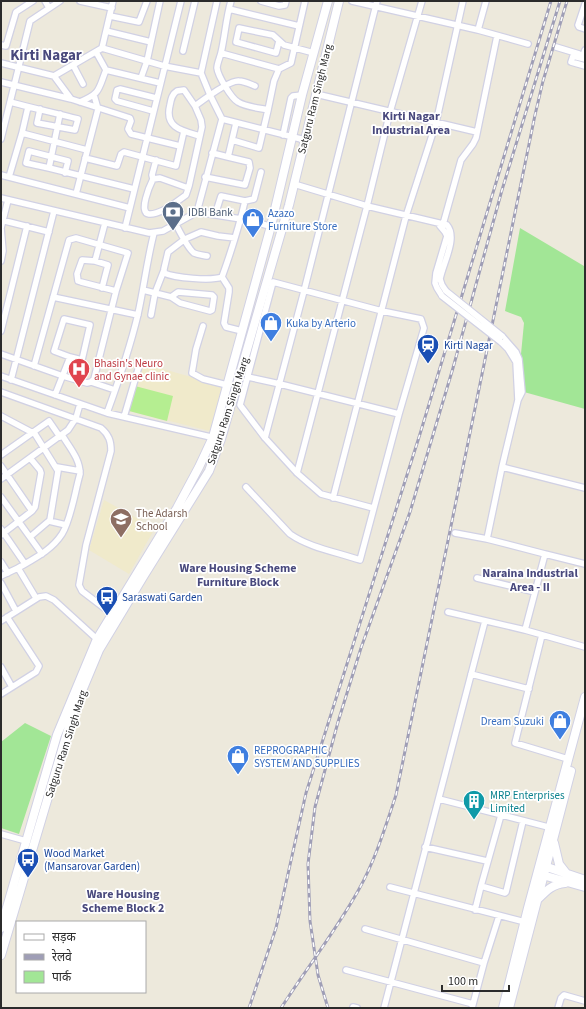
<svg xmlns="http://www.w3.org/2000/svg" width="586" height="1009" viewBox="0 0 586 1009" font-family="'Source Sans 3','Noto Sans Devanagari',sans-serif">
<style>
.education{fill:#f0eacb}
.green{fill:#a2e696}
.pitch{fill:#b5ee91}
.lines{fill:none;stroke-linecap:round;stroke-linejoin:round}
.street-casing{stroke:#d1d1e4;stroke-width:8}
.secondary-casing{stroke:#d1d1e4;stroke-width:10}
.street{stroke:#fff;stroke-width:5.5}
.secondary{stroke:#fff;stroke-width:8}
.rail-casing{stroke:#9f9eb6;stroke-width:3}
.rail{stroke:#fff;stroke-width:1.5;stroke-dasharray:4.5;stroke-linecap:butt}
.street-bridge-casing{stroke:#d1d1e4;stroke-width:8;stroke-linecap:butt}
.street-bridge{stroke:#fff;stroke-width:5.5}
.labels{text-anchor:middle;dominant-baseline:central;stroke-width:3.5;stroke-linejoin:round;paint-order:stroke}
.street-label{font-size:11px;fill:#2b2b2b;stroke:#fff}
.service-label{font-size:11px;fill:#4e5e75;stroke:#fff;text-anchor:start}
.shop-label{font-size:11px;fill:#366cbe;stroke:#fff;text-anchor:start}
.transit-label{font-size:11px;fill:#164399;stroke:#fff;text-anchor:start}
.health-label{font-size:11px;fill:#be3a42;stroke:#fff;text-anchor:start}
.education-label{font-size:11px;fill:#785e54;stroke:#fff;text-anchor:start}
.culture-label{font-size:11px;fill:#0d838f;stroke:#fff;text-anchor:start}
.neighbourhood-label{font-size:12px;font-weight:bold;fill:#49497d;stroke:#fff}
.district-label{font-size:15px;font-weight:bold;fill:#49497d;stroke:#fff}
</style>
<rect width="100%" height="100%" fill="#ede9dc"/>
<path class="education" d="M142,363L223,386L210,431L129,411Z
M104,500L155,528L129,574L89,550Z"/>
<path class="green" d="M520,228L584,266L585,264V409L524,392L521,354L524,323L521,317L505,311Z
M25,723L51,736L19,834L1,828V742Z"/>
<path class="pitch" d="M135,386L173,396L167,421L129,411Z"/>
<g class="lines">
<g class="street-casing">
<path id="street" d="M45,1L49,8
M80,1L112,8
M231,1C226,18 225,36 221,53C220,57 217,64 217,68C218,76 231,98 238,102C246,107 259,108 268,110L274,81L279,69
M261,1L279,6L285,5L286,1
M352,1L478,30L486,1
M585,4L578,25L579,27L585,29
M229,9L299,26
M110,16L139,22L147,1
M478,30L528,44
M106,31L151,42
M279,41L276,53L236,42L239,28L273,35L284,45L314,53
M1,45L6,46L16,12L33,1
M556,47L579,54
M102,48L164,66L201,73L210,95L222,119L197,212
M183,51L195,1
M96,52L106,70
M221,53L279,69L291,63L305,1
M582,58L585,50
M585,59L573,56L571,62L585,66
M1,63L54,76L102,48L113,1
M73,65L83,84
M201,73L217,1
M54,76L71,99L130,118L131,121L128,129L131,134L180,146
M141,78L147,61L160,1
M1,82L71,99
M316,94L477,132
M10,102C32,108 55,113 78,119L75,130L37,123L40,109
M80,102C101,93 98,90 106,70L160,83
M195,106L184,90L177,91C172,94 171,99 170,105C164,128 183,131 200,136
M153,111L117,101L115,99L117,90L120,89L156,98
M60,114L49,168L134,189
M222,119L305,140
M22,133L87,150
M283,135L291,98L293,96L302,95
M1,139L30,21L60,1
M232,140L259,148L268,110
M212,153L228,157
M85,158L117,166L121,154L124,152L176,166L184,131
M49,168L26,163L29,151L68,161L65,173
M1,175L130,208
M9,177L22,133L28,107
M205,177L245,185L250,168L249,162L228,157L236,123
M153,179L152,175L156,160
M294,184L367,206L447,225C458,238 443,263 440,279L442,285L446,291
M76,194L98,109L94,95
M1,198L149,233L163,231L197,212L241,219L282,229
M168,208C163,210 155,215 149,214C138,213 150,185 153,179L160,178L188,188
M215,215L221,196L245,201
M1,220L49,232
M440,226L445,232L447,236L436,273L435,283L437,288L442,296
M125,228L181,1
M442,228L461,160L473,144L476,138L497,36
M235,238L218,236L201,232L185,239L168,252L164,269V273C175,278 211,281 222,277C231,252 239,227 245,201L254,199L261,172
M207,256C203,255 198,255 194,253C187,248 172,217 168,208L186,195L189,186L202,127L201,120L195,106C203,100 229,80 239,81C244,81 250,84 255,86
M1,261L3,251L1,228L8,200
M95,261L105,223
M222,277L229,288V292L224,323L226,327L242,331
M102,288L108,265L95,261L82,260L77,274L78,281L81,282L116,291
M143,290L171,297L180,303L210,311L212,310L214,297L212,295L178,292L171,297
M53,297L138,315
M151,315L155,293L164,270
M64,319L90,325L82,360L70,357L54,351Z
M203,326L196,349L192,373L203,379L227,385
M1,331L27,226
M502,336L516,352L519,359L522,392L518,400L502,467L585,488
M501,342L508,349L516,362L518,400
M1,354L63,376L87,383L91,382L94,379L116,291L128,253L76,238L69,240L34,366
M1,376L107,413L215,438
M248,377L280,384L399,414
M11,380L54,211
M91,382L115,390
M1,392L101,428C109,435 111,441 111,451L86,545L79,585L82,591L112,614
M55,395L70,357
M107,413C119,380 130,348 138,314C144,287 147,260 154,233
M1,416L35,434L58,471L50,520L30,537
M124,417L139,366
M265,438L304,291L377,1
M1,455L49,421L60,437
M1,466L32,511
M57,467L80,471
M297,473L367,206L390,112L422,1
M1,479L68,430L76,418L80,404
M246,487L290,534C310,548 337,552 360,560L399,414L424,328L421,319L382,311L273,282L240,405L265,438L297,473L321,494L373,508
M1,497L42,554
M333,498L406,216L436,123L463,1
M49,521L66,525
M1,529L25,564L18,568
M455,533L487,539L502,467
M1,535L32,511L35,507L41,473L40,470L30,458
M545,554L585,564
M1,562L8,573
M25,564C39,556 53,548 62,534C71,520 75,491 80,474C80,459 70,448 62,435
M1,576L18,568L36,598
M477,578L535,592
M1,583L16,611
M448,612L525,630L545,554L487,539
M1,621L39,597L46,596L54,600L99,641
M525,630L585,647
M542,635L515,743L568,759
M1,667L12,687
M471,674L529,689
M1,694L36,672L39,666L7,617
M439,799L552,828
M501,815L481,886L505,893L506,892L523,821
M1,834L26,841
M425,847L487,861
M390,887L525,922
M475,910L481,886
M365,929L484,963
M346,970L473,1004
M353,1007L357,1008
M384,1008L485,621
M472,1008L484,963L499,916
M558,1008L561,998L564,995L585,1001"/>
</g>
<g class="secondary-casing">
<path id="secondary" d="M554,843L559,864L566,873
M541,865L585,880
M539,874L585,887
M538,899C547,890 553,884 565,883
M1,928L57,735L97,639L177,508L199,467L213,437L271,226L302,95L328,1
M1,955L65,740L74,710L99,650L143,577L209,471L221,439L289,205L339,1
M503,1008L528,908L585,697
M509,1008L571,771"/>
</g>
<use href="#street" class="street"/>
<use href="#secondary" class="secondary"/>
<g class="rail-casing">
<path id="rail" d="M249,1008L276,928L306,793L420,434L551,1
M281,1008C306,969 335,932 358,891C375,861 385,828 396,795L535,115L543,81L567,1
M328,1008L318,975L310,921L308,864L315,807L338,722L361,648L410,512L453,368L502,190L560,1"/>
</g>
<use href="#rail" class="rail"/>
<g class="street-bridge-casing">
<path id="street-bridge" d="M446,291L502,336
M442,296L501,342"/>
</g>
<use href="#street-bridge" class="street-bridge"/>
</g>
<defs>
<g id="bank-pin" transform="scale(1.15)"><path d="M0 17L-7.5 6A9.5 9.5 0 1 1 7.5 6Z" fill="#5c6f8a" stroke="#fff"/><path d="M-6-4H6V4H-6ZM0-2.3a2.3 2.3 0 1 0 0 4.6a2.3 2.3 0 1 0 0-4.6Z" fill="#fff"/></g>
<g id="shop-pin" transform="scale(1.15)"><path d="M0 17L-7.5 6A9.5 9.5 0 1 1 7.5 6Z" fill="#3f7fe0" stroke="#fff"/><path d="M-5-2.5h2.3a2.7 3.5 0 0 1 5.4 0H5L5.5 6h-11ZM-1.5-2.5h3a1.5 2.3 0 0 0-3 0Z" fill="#fff"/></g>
<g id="station-pin" transform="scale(1.15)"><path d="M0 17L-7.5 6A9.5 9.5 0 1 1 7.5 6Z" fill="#1a4fb4" stroke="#fff"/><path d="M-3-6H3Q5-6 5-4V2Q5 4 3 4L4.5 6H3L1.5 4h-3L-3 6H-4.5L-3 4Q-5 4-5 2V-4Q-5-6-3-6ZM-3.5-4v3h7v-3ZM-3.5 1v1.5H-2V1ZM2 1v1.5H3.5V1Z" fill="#fff"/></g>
<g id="hospital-pin" transform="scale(1.15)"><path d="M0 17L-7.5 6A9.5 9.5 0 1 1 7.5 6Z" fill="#e0444e" stroke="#fff"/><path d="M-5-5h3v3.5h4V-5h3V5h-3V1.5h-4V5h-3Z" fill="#fff"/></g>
<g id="school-pin" transform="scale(1.15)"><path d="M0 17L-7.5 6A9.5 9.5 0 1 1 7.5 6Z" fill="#8d6e63" stroke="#fff"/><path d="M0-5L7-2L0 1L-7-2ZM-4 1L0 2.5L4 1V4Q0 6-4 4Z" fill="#fff"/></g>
<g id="bus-pin" transform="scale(1.15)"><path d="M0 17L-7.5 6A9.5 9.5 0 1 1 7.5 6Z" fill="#1a4fb4" stroke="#fff"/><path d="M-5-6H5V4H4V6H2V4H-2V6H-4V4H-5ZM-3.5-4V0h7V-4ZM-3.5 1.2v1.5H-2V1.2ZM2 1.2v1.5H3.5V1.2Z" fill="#fff"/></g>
<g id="building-pin" transform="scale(1.15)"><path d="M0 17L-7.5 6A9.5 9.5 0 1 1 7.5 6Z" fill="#0f9aa8" stroke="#fff"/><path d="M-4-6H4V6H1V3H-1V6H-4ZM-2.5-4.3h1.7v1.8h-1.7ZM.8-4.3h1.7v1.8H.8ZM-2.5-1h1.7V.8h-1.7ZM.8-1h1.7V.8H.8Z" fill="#fff"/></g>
</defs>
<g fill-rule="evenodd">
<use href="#bank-pin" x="173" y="212"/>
<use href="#shop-pin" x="253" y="219"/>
<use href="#shop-pin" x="271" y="323"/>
<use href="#station-pin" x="428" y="345"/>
<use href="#hospital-pin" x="79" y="369"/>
<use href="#school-pin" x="121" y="519"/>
<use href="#bus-pin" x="107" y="597"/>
<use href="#shop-pin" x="560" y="721"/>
<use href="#shop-pin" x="238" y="756"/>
<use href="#building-pin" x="474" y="801"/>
<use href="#bus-pin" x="28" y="859"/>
</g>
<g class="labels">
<g class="street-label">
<text transform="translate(315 99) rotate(-76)">Satguru Ram Singh Marg</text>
<text transform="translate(228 411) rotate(-72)">Satguru Ram Singh Marg</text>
<text transform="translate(66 744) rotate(-72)">Satguru Ram Singh Marg</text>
</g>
<g class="service-label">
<text x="188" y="212">IDBI Bank</text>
</g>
<g class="shop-label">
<text x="268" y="213">Azazo<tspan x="268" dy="13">Furniture Store</tspan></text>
<text x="286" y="323">Kuka by Arterio</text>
<text x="544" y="721" text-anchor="end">Dream Suzuki</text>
<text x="254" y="750">REPROGRAPHIC<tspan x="254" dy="13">SYSTEM AND SUPPLIES</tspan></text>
</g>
<g class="transit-label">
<text x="444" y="345">Kirti Nagar</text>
<text x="122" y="597">Saraswati Garden</text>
<text x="44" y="853">Wood Market<tspan x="44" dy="13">(Mansarovar Garden)</tspan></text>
</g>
<g class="health-label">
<text x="94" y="363">Bhasin's Neuro<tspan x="94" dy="13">and Gynae clinic</tspan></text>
</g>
<g class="education-label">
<text x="136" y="513">The Adarsh<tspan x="136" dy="13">School</tspan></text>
</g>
<g class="culture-label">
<text x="490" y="795">MRP Enterprises<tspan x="490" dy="13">Limited</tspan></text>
</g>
<g class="neighbourhood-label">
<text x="411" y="116">Kirti Nagar<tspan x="411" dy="14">Industrial Area</tspan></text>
<text x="238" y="568">Ware Housing Scheme<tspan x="238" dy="14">Furniture Block</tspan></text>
<text x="530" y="573">Naraina Industrial<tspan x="530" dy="14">Area - II</tspan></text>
<text x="123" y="894">Ware Housing<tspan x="123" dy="14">Scheme Block 2</tspan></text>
</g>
<g class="district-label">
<text x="46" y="55">Kirti Nagar</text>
</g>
</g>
<rect width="586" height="1009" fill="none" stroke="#2b2b2b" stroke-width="4"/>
<rect x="16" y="921" width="130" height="72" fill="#ffffff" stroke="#aaaaaa"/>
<rect x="24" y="934" width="20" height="6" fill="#ffffff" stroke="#aaaaaa"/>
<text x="52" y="941" font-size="12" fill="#2b2b2b">सड़क</text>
<rect x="24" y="954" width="20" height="6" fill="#9f9eb6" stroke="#aaaaaa"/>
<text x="52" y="961" font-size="12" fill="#2b2b2b">रेलवे</text>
<rect x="24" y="971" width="20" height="12" fill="#a2e696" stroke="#aaaaaa"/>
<text x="52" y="981" font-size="12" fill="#2b2b2b">पार्क</text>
<path d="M442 985v6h67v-6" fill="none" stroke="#2b2b2b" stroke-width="2"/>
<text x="448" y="985" font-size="12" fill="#2b2b2b" stroke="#ffffff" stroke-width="3" paint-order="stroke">100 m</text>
</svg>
